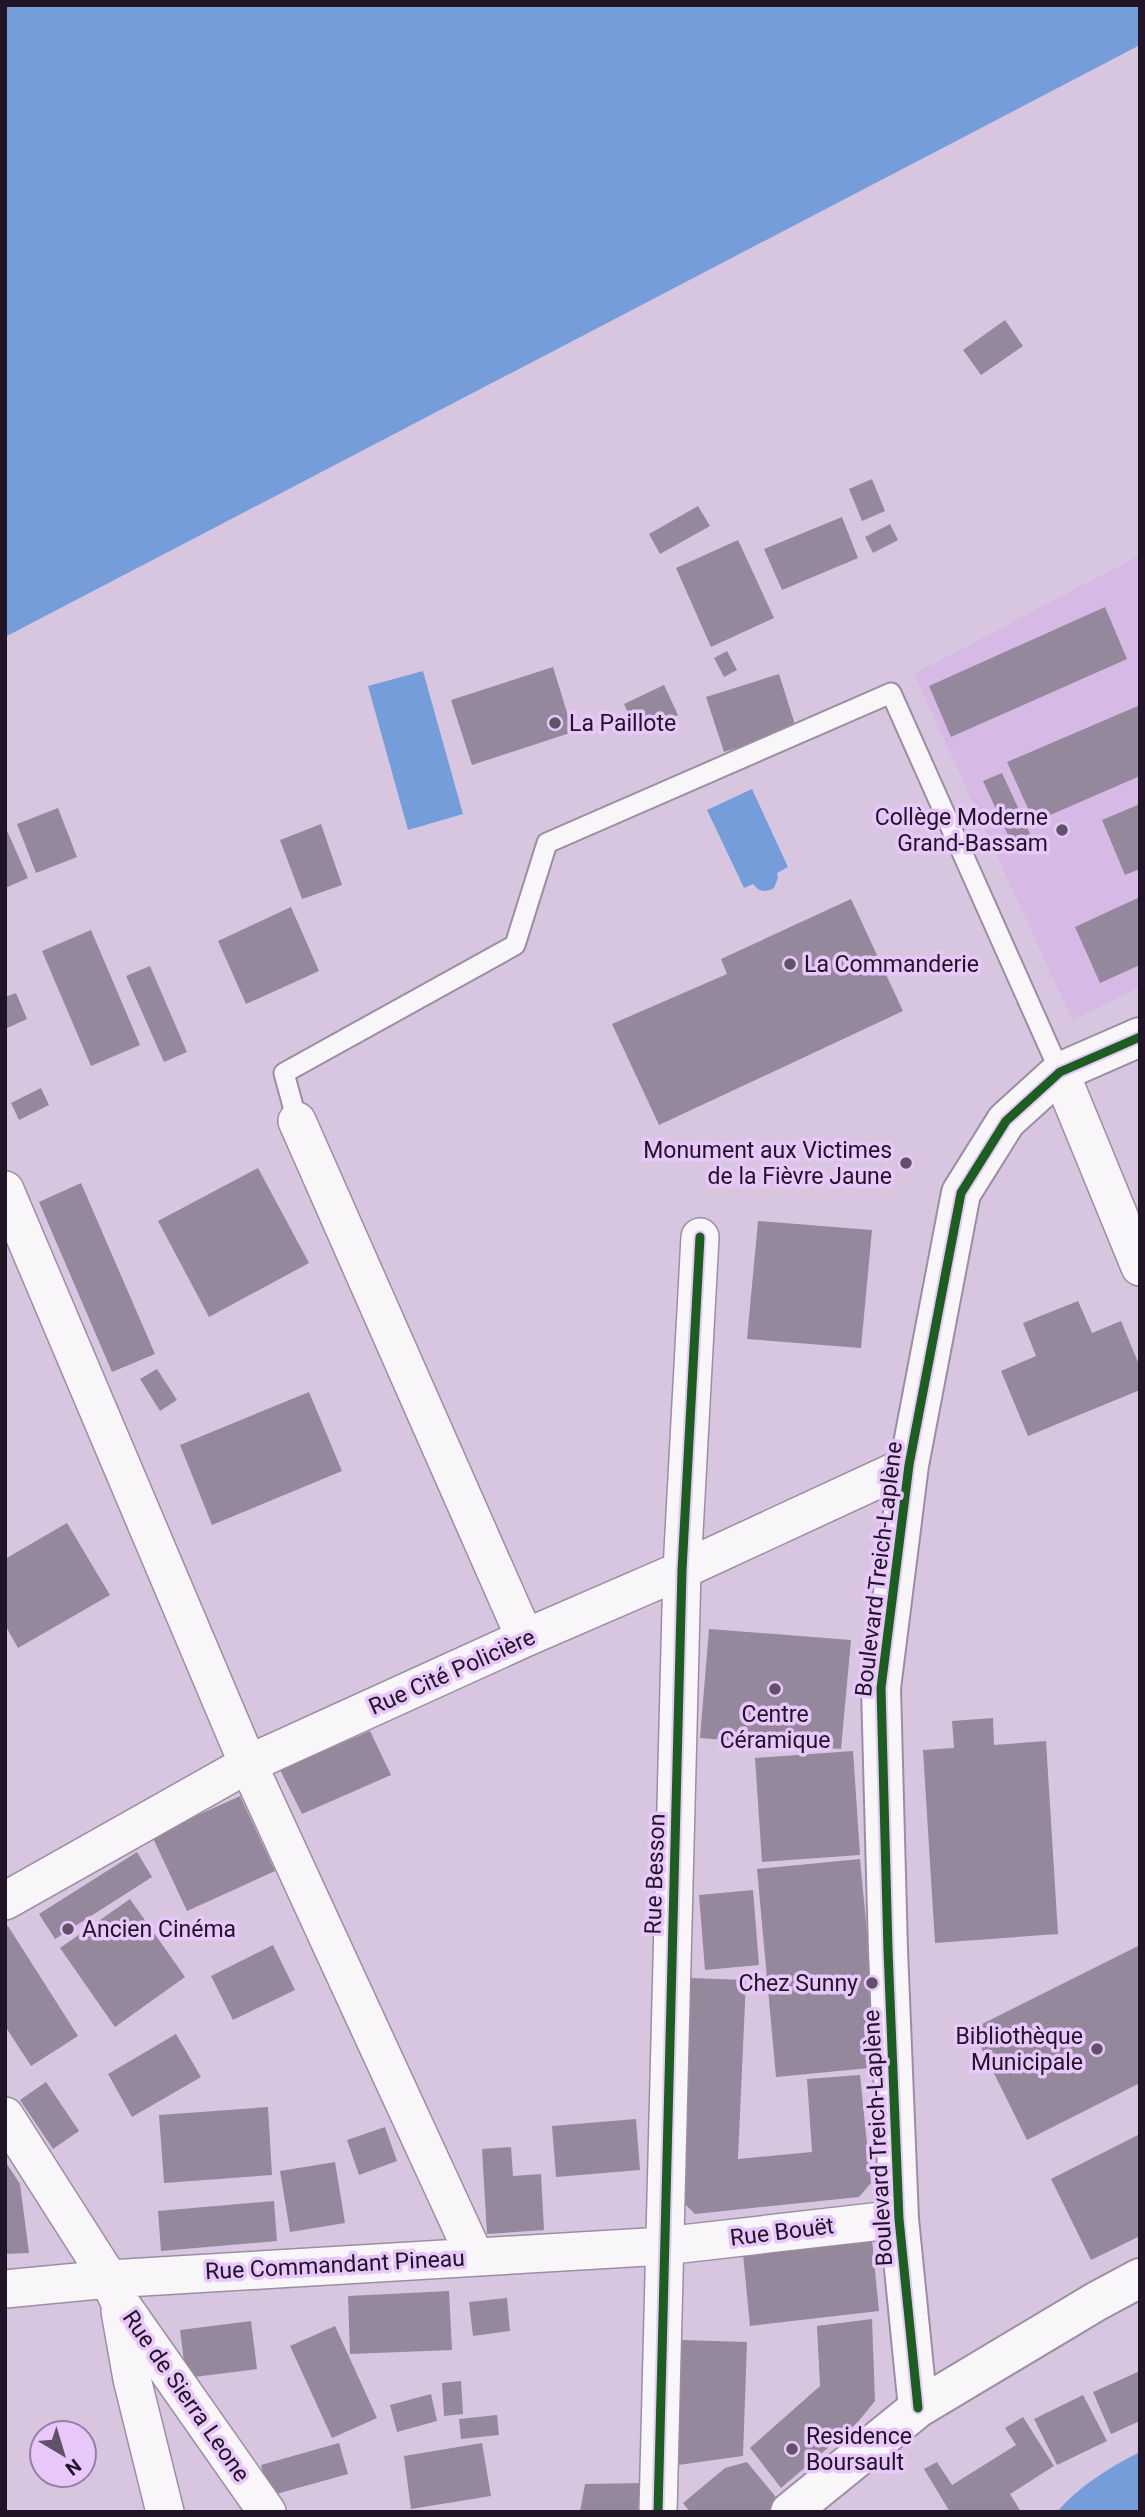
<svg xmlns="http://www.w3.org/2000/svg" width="1145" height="2517" viewBox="0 0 1145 2517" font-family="Roboto,sans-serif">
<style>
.built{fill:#d6bae5}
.water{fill:#759dd9}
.building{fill:#95879c}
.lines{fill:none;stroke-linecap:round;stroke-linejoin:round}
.service-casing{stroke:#9c8ea2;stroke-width:23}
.minor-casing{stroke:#9c8ea2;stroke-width:40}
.tertiary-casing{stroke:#9c8ea2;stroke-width:42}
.service{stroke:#f9f6fa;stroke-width:19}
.minor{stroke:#f9f6fa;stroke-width:37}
.tertiary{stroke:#f9f6fa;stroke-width:38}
.cycleway-casing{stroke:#e8c7fa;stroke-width:13}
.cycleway{stroke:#1b5e20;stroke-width:9}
.poi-dot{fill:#605267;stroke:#e8c7fa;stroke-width:2.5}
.labels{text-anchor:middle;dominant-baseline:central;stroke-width:7;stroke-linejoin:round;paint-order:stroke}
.poi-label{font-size:23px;fill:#201426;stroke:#e8c7fa;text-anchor:start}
.street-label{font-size:23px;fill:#201426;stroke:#e8c7fa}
</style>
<rect width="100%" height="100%" fill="#d8c6e1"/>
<path class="built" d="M1140,555V987L1072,1020L914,674Z"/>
<path class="water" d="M5,5H1140V45L5,637Z
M423,671L463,814L408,830L368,686Z
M752,789L788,867L777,873L778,878L774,888C766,893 759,892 753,884L744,888L707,810Z
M1140,2452V2512H1057C1079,2486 1110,2467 1140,2452Z"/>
<path class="building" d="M1005,320L1023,346L981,375L963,350Z
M872,479L885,511L862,521L849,489Z
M698,506L710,526L660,554L649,534Z
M842,517L858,558L782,590L764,549Z
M890,524L898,540L873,553L865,537Z
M738,540L774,618L711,647L676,568Z
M1105,607L1127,659L951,737L929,686Z
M727,651L737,670L724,677L714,658Z
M553,667L573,732L472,765L451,700Z
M779,674L796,728L724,752L706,697Z
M664,685L678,715L638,734L624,704Z
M1140,705V776L1034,822L1007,762Z
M1002,773L1033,840L1014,848L983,781Z
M1140,804V869L1125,875L1102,820Z
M58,808L77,857L36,873L17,824Z
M321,824L342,885L302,899L280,840Z
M5,826L28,878L5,888Z
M1140,897V965L1100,983L1075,927Z
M851,899L903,1011L659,1125L612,1024L727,974L721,959Z
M291,907L319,971L246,1004L218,941Z
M91,930L140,1045L91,1066L42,951Z
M150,966L187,1052L164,1062L126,976Z
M16,993L27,1019L5,1029V997Z
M41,1088L49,1105L19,1120L11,1103Z
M258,1168L309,1263L209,1317L158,1221Z
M81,1183L155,1354L112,1372L39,1202Z
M758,1221L872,1230L861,1348L747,1339Z
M1078,1301L1092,1333L1121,1321L1140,1367V1390L1028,1436L1001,1371L1036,1356L1023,1323Z
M157,1369L177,1400L160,1411L140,1379Z
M309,1392L342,1471L212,1525L180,1445Z
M67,1523L110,1595L18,1648L5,1625V1559Z
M709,1629L851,1640L841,1749L700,1738Z
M993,1718L994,1745L1046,1741L1058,1934L935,1943L923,1750L954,1748L952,1721Z
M370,1731L391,1775L302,1814L280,1770Z
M853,1751L860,1855L762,1862L755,1758Z
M240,1796L275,1871L187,1911L152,1836Z
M137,1852L152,1877L55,1939L39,1914Z
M860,1859L880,2067L776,2077L757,1869Z
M753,1890L759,1965L705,1970L699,1895Z
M130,1899L185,1977L115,2027L60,1948Z
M8,1926L78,2036L31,2066L5,2026V1928Z
M273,1945L295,1990L233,2020L211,1976Z
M1140,1945V2083L1027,2140L972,2029Z
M691,1978L746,1980L738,2159L812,2152L807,2079L860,2075L871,2183L859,2197L695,2214L683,2202Z
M176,2034L201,2077L132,2117L108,2074Z
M46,2082L79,2131L53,2149L20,2100Z
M268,2107L272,2175L164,2183L159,2115Z
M636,2119L640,2170L556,2177L552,2126Z
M385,2127L397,2161L359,2175L347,2140Z
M1140,2134V2236L1091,2260L1051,2179Z
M511,2147L513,2176L541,2174L544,2230L487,2234L482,2149Z
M5,2161L20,2184L29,2253L5,2254Z
M335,2162L345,2223L290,2232L280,2171Z
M274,2201L277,2241L161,2251L158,2211Z
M872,2240L879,2311L750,2326L743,2254Z
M449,2291L452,2350L350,2354L348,2296Z
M507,2298L510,2331L473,2336L469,2302Z
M872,2319L875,2401L857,2423L781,2488L750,2448L820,2386L817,2326Z
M251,2321L257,2369L186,2378L180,2330Z
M335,2326L377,2418L332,2438L290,2346Z
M681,2340L747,2342L743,2456L678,2465Z
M1140,2371V2421L1111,2434L1093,2392Z
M461,2381L463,2414L444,2416L442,2383Z
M431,2394L437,2421L397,2432L390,2405Z
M1083,2395L1107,2441L1057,2465L1034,2419Z
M497,2415L499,2435L461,2439L459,2419Z
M1023,2417L1054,2466L1010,2494L1021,2512H950L924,2469L937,2462L952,2485L1016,2445L1005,2428Z
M339,2443L348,2474L269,2496L261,2465Z
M482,2443L491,2496L411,2509L404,2456Z
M747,2462L784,2507L778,2512H690L683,2503L725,2468Z
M644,2483L641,2512H580L585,2484Z"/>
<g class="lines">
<g class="service-casing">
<path id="service" d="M297,1121L284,1073L515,945L547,843L891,693L1060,1072"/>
</g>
<g class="minor-casing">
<path id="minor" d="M1060,1072L1140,1267
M297,1121L525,1638
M5,1190L248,1764L475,2257
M5,1901L248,1764L525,1638L682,1570L909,1465
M5,2116L109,2279L119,2301L267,2512
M5,2289L109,2279L664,2246L899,2219
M120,2311L132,2379L165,2512
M658,2512L682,1570L700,1237"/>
</g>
<g class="tertiary-casing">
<path id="tertiary" d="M918,2408L899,2219L888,1950L881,1688L909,1465L961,1193L1006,1121L1060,1072L1140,1037
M790,2512L918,2408L1097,2301L1140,2278"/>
</g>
<use href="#service" class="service"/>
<use href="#minor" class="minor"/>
<use href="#tertiary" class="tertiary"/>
<g class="cycleway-casing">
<path id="cycleway" d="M918,2408L899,2219L888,1950L881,1688L909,1465L961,1193L1006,1121L1060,1072L1140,1037
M658,2512L682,1570L700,1237"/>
</g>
<use href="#cycleway" class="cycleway"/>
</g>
<g class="poi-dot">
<circle cx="555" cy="723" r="7"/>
<circle cx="1062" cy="830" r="7"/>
<circle cx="790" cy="964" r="7"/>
<circle cx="906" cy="1163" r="7"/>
<circle cx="775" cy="1689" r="7"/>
<circle cx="68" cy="1929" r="7"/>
<circle cx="872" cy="1983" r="7"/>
<circle cx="1097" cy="2049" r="7"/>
<circle cx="792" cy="2449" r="7"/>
</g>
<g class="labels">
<g class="poi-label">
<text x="569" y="723">La Paillote</text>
<text x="1048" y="817" text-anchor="end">Collège Moderne<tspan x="1048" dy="26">Grand-Bassam</tspan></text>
<text x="804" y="964">La Commanderie</text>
<text x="892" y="1150" text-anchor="end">Monument aux Victimes<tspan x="892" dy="26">de la Fièvre Jaune</tspan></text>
<text x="775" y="1714" text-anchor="middle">Centre<tspan x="775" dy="26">Céramique</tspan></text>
<text x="82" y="1929">Ancien Cinéma</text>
<text x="858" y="1983" text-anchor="end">Chez Sunny</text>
<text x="1083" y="2036" text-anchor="end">Bibliothèque<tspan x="1083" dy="26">Municipale</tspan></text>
<text x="806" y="2436">Residence<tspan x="806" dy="26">Boursault</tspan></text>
</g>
<g class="street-label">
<text transform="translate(879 1569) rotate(-83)">Boulevard Treich-Laplène</text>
<text transform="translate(452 1672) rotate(-24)">Rue Cité Policière</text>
<text transform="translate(655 1874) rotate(-88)">Rue Besson</text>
<text transform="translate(878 2138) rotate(-93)">Boulevard Treich-Laplène</text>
<text transform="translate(782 2232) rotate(-7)">Rue Bouët</text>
<text transform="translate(335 2265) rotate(-3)">Rue Commandant Pineau</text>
<text transform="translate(186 2396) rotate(55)">Rue de Sierra Leone</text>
</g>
</g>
<rect width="1145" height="2517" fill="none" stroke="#201426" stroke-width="14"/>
<g transform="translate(63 2454) rotate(142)"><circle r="33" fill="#e8c7fa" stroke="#987fa5" stroke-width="2"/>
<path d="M0-5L12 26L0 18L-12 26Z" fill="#605267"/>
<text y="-10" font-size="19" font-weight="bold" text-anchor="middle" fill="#201426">N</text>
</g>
</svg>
